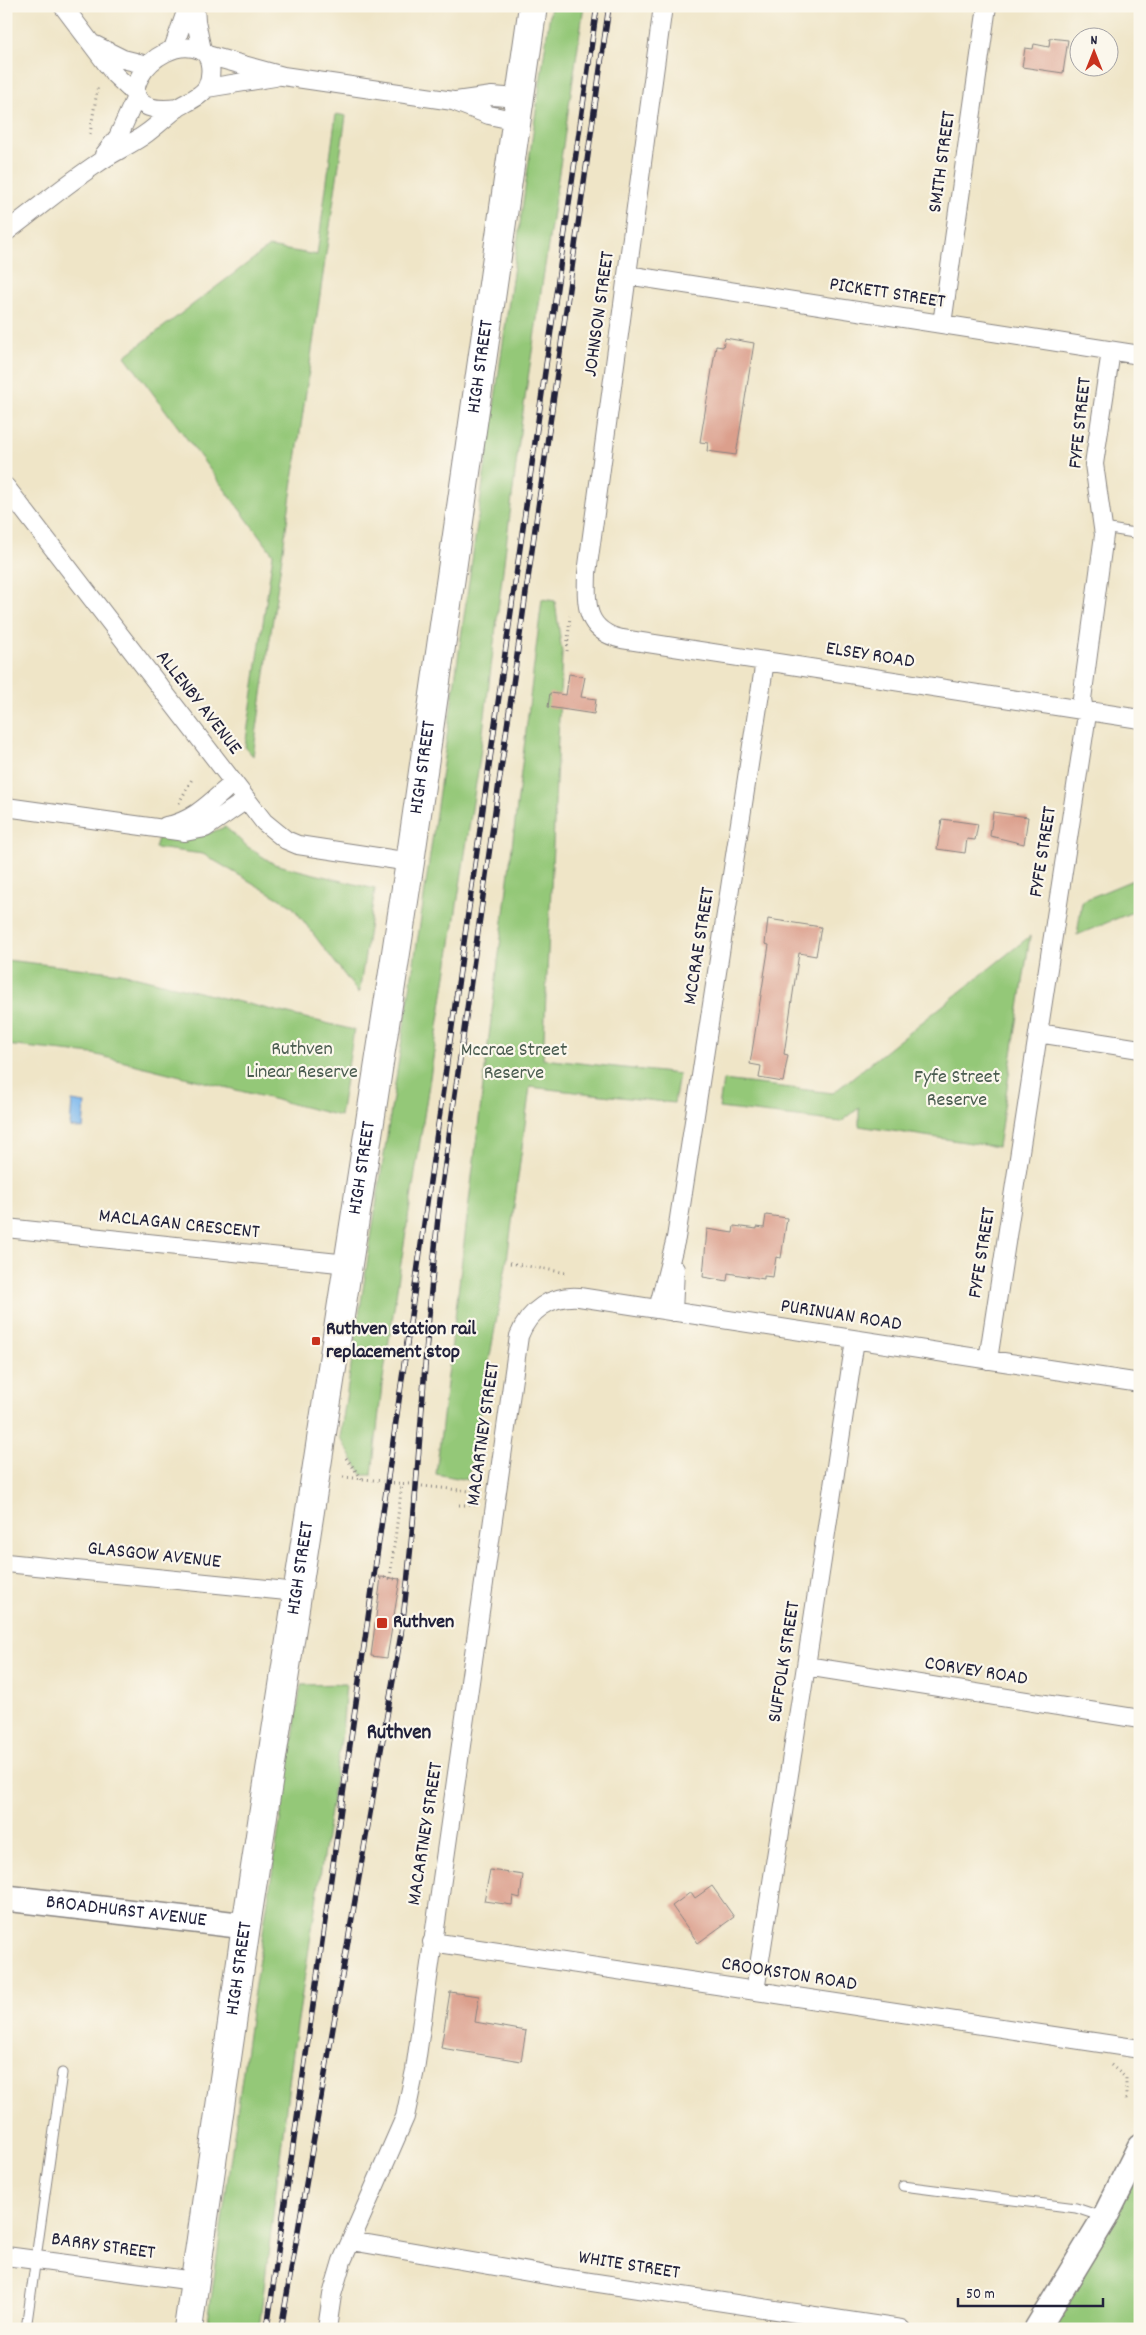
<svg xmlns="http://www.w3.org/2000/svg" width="1146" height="2335" viewBox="0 0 1146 2335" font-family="Dekko,sans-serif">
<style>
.green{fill:#94c878;stroke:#5b755a}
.water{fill:#7ab7ed;stroke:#4e6c94}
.building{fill:#db9f8c}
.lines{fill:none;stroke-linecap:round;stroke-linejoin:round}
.lane-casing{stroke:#888481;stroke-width:11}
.street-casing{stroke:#888481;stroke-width:20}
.secondary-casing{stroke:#888481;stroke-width:28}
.primary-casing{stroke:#888481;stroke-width:30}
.path{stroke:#888481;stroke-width:3;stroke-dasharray:1 4;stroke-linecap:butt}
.lane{stroke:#fff;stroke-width:9}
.street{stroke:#fff;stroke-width:18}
.secondary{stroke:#fff;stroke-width:25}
.primary{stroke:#fff;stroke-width:28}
.rail-casing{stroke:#22223b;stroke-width:5.5}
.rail{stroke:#fbf7ec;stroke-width:4;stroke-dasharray:11;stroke-linecap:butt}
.poi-dot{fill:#c8321e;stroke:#fbf7ec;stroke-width:2}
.labels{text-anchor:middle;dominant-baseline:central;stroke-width:4.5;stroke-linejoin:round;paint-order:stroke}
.street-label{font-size:20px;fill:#22223b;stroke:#fbf7ec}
.park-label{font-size:20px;fill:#4a5c50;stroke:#fbf7ec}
.poi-label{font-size:20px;font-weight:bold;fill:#22223b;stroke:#fbf7ec;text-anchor:start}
.neighbourhood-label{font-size:21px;font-weight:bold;fill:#22223b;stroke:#fbf7ec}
</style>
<rect width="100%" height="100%" fill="#fbf7ec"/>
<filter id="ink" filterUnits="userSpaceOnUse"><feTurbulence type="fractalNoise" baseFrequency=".02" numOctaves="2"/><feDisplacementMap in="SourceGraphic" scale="10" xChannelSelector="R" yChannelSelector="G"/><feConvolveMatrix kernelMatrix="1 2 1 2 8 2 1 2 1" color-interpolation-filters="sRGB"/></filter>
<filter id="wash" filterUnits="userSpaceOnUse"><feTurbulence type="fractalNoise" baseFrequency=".0096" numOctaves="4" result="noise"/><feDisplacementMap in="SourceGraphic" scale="20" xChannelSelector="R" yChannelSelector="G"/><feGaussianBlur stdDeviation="1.12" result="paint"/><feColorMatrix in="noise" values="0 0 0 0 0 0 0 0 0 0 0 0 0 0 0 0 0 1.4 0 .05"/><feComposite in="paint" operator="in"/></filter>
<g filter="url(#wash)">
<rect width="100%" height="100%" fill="#efe5c7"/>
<path class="green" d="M551,6H584L521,425L479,764L382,1385L372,1475H362L340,1437L422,911Z
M336,114L346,116L253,756L245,747L273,554L125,356L269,247L317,255Z
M542,599L555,601L562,653L543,1059L679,1074L674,1103L530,1087L507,1260L468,1480L436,1474Z
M225,827L248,847L274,864L375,889L359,994L292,906L203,854L155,848L158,838L202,836Z
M1140,877V909L1077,935L1082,901Z
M1030,936L998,1147L859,1126V1108L841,1122L719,1108L723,1080L833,1093Z
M6,960L121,973L354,1030L340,1116L93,1054L6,1045Z
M346,1684L342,1733L292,2059L259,2329H207L254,1991L301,1685Z
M1140,2169V2329H1049Z"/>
<path class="water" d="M72,1101L85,1103L83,1129L70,1127Z"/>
<g id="blocks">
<path class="building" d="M1050,38L1068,40L1063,73L1022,67L1025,48L1033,49L1034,44L1049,47Z
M725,338L754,343L736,455L707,451L708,443L700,442L716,346L723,347Z
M569,674L585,677L581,697L596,699L594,714L548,707L550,693L566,695Z
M993,812L1028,817L1024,844L990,836Z
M942,819L978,824L975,840L967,839L965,853L937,849Z
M768,919L821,927L816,956L799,953L784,1054L788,1055L783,1082L759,1078L761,1066L750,1064L769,945L765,944Z
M766,1215L787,1218L781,1258L776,1257L773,1277L764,1276V1279L728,1273L727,1281L703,1277L707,1229L733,1233L734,1226L757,1229V1227L764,1228Z
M381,1577L400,1579L387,1658L371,1656Z
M490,1870L523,1875L520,1898L513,1896L512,1905L484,1901Z
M712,1886L734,1917L698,1943L672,1906L691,1892L695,1898Z
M450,1992L479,1996L475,2022L526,2031L521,2061L441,2048Z"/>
</g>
</g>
<g filter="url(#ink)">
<use href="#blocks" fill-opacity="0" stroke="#888481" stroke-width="1"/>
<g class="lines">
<g class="lane-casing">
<path id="lane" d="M1104,528L1140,534
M903,2186L1076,2208L1103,2217
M26,2329L62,2073"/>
</g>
<g class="street-casing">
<path id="street" d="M63,6L115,75L135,94
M195,6L196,22L202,50
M663,6L587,573C586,605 585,631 622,639L1140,719
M95,45L123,59L147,65
M173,49L188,6
M207,55L283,76L453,101L489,115L517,121
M207,88L275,77
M456,101L492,96L520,98
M104,155L118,137L136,97
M6,232C37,209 66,184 98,163C113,152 131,145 147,133C158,125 168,115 179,107C187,102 202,96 207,87C212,76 213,55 200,50C154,31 94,119 178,108
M627,275L1140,355
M942,324L987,6
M6,487L264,822L286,840L298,845L410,862
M6,807L185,832L205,828L246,800
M166,826C193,822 213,800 233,783
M1038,1033L1140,1049
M6,1228L348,1264
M658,1309L676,1238L765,661
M673,1312L675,1269
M988,1360L1086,721L1082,699L1104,535L1094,464L1111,351
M6,1563L297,1592
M806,1666L1140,1719
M432,1942L1140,2049
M755,1991L806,1666L855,1340
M351,2241L558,2277L901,2329
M6,2256L194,2281
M327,2329L332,2295L342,2261L405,2117L415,2070L519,1336C529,1310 551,1295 579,1297L1140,1383"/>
</g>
<g class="secondary-casing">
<g id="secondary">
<path id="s1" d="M6,1898L246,1926"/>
<path d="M1037,2329L1105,2217L1140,2147"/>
</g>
</g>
<g class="primary-casing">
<g id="primary">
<path id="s2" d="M188,2329L246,1926L410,862L533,6"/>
</g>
</g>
<path class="path" d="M90,134L98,85
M567,651L570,616
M179,803L192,779
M510,1263L567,1273
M346,1458L362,1479
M343,1477L383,1481
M393,1483L411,1484
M422,1486L479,1492
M459,1505H475L476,1502
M379,1577L402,1580
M390,1578L402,1484
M1111,2065L1126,2078V2101
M1131,2329L1140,2315"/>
<use href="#lane" class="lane"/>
<use href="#street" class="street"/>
<use href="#secondary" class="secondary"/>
<use href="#primary" class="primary"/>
<g class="rail-casing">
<path id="rail" d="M267,2329L597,6
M281,2329L401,1634C420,1490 423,1345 440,1200L609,6"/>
</g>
<use href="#rail" class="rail"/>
</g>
</g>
<g class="poi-dot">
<rect x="311" y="1336" width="10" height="10" rx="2.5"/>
<rect x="376" y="1617" width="12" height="12" rx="2.5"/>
</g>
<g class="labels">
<g class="street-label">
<text transform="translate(943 162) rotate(-82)">SMITH STREET</text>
<text transform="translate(887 294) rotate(9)">PICKETT STREET</text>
<text transform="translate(600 314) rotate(-82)">JOHNSON STREET</text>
<text stroke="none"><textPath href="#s2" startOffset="1984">HIGH STREET</textPath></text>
<text transform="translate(1081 423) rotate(-84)">FYFE STREET</text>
<text transform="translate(870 656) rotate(9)">ELSEY ROAD</text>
<text transform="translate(198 703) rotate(52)">ALLENBY AVENUE</text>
<text stroke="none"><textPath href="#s2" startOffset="1579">HIGH STREET</textPath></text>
<text transform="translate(1044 852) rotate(-81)">FYFE STREET</text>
<text transform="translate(700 946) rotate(-81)">MCCRAE STREET</text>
<text stroke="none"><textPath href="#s2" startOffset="1174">HIGH STREET</textPath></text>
<text transform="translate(179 1225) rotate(6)">MACLAGAN CRESCENT</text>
<text transform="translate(983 1253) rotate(-81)">FYFE STREET</text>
<text transform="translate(841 1316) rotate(9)">PURINUAN ROAD</text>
<text transform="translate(484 1434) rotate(-82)">MACARTNEY STREET</text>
<text transform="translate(154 1556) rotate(6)">GLASGOW AVENUE</text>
<text stroke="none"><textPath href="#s2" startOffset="769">HIGH STREET</textPath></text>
<text transform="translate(785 1662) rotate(-81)">SUFFOLK STREET</text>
<text transform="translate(976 1672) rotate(9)">CORVEY ROAD</text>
<text transform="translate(426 1834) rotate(-81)">MACARTNEY STREET</text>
<text stroke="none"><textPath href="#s1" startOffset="121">BROADHURST AVENUE</textPath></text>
<text stroke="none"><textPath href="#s2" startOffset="364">HIGH STREET</textPath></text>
<text transform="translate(789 1975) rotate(9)">CROOKSTON ROAD</text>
<text transform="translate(103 2247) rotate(8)">BARRY STREET</text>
<text transform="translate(629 2266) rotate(9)">WHITE STREET</text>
</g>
<g class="park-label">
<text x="302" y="1050">Ruthven<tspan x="302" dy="23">Linear Reserve</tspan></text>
<text x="514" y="1051">Mccrae Street<tspan x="514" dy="23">Reserve</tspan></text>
<text x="957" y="1078">Fyfe Street<tspan x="957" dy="23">Reserve</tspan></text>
</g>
<g class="poi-label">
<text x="326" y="1330">Ruthven station rail<tspan x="326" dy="23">replacement stop</tspan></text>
<text x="393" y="1623">Ruthven</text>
</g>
<g class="neighbourhood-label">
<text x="399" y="1734">Ruthven</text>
</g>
</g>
<rect width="1146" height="2335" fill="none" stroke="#fbf7ec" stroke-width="25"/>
<g transform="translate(1094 52)"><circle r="24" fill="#fbf7ec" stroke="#a4a2a5"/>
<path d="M0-4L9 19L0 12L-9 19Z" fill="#c8321e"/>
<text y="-8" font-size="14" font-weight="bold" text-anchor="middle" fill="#22223b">N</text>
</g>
<path d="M958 2298v8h145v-8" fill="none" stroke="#22223b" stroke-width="2.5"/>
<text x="966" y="2298" font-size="15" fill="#22223b" stroke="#fbf7ec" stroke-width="4" paint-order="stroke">50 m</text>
</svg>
